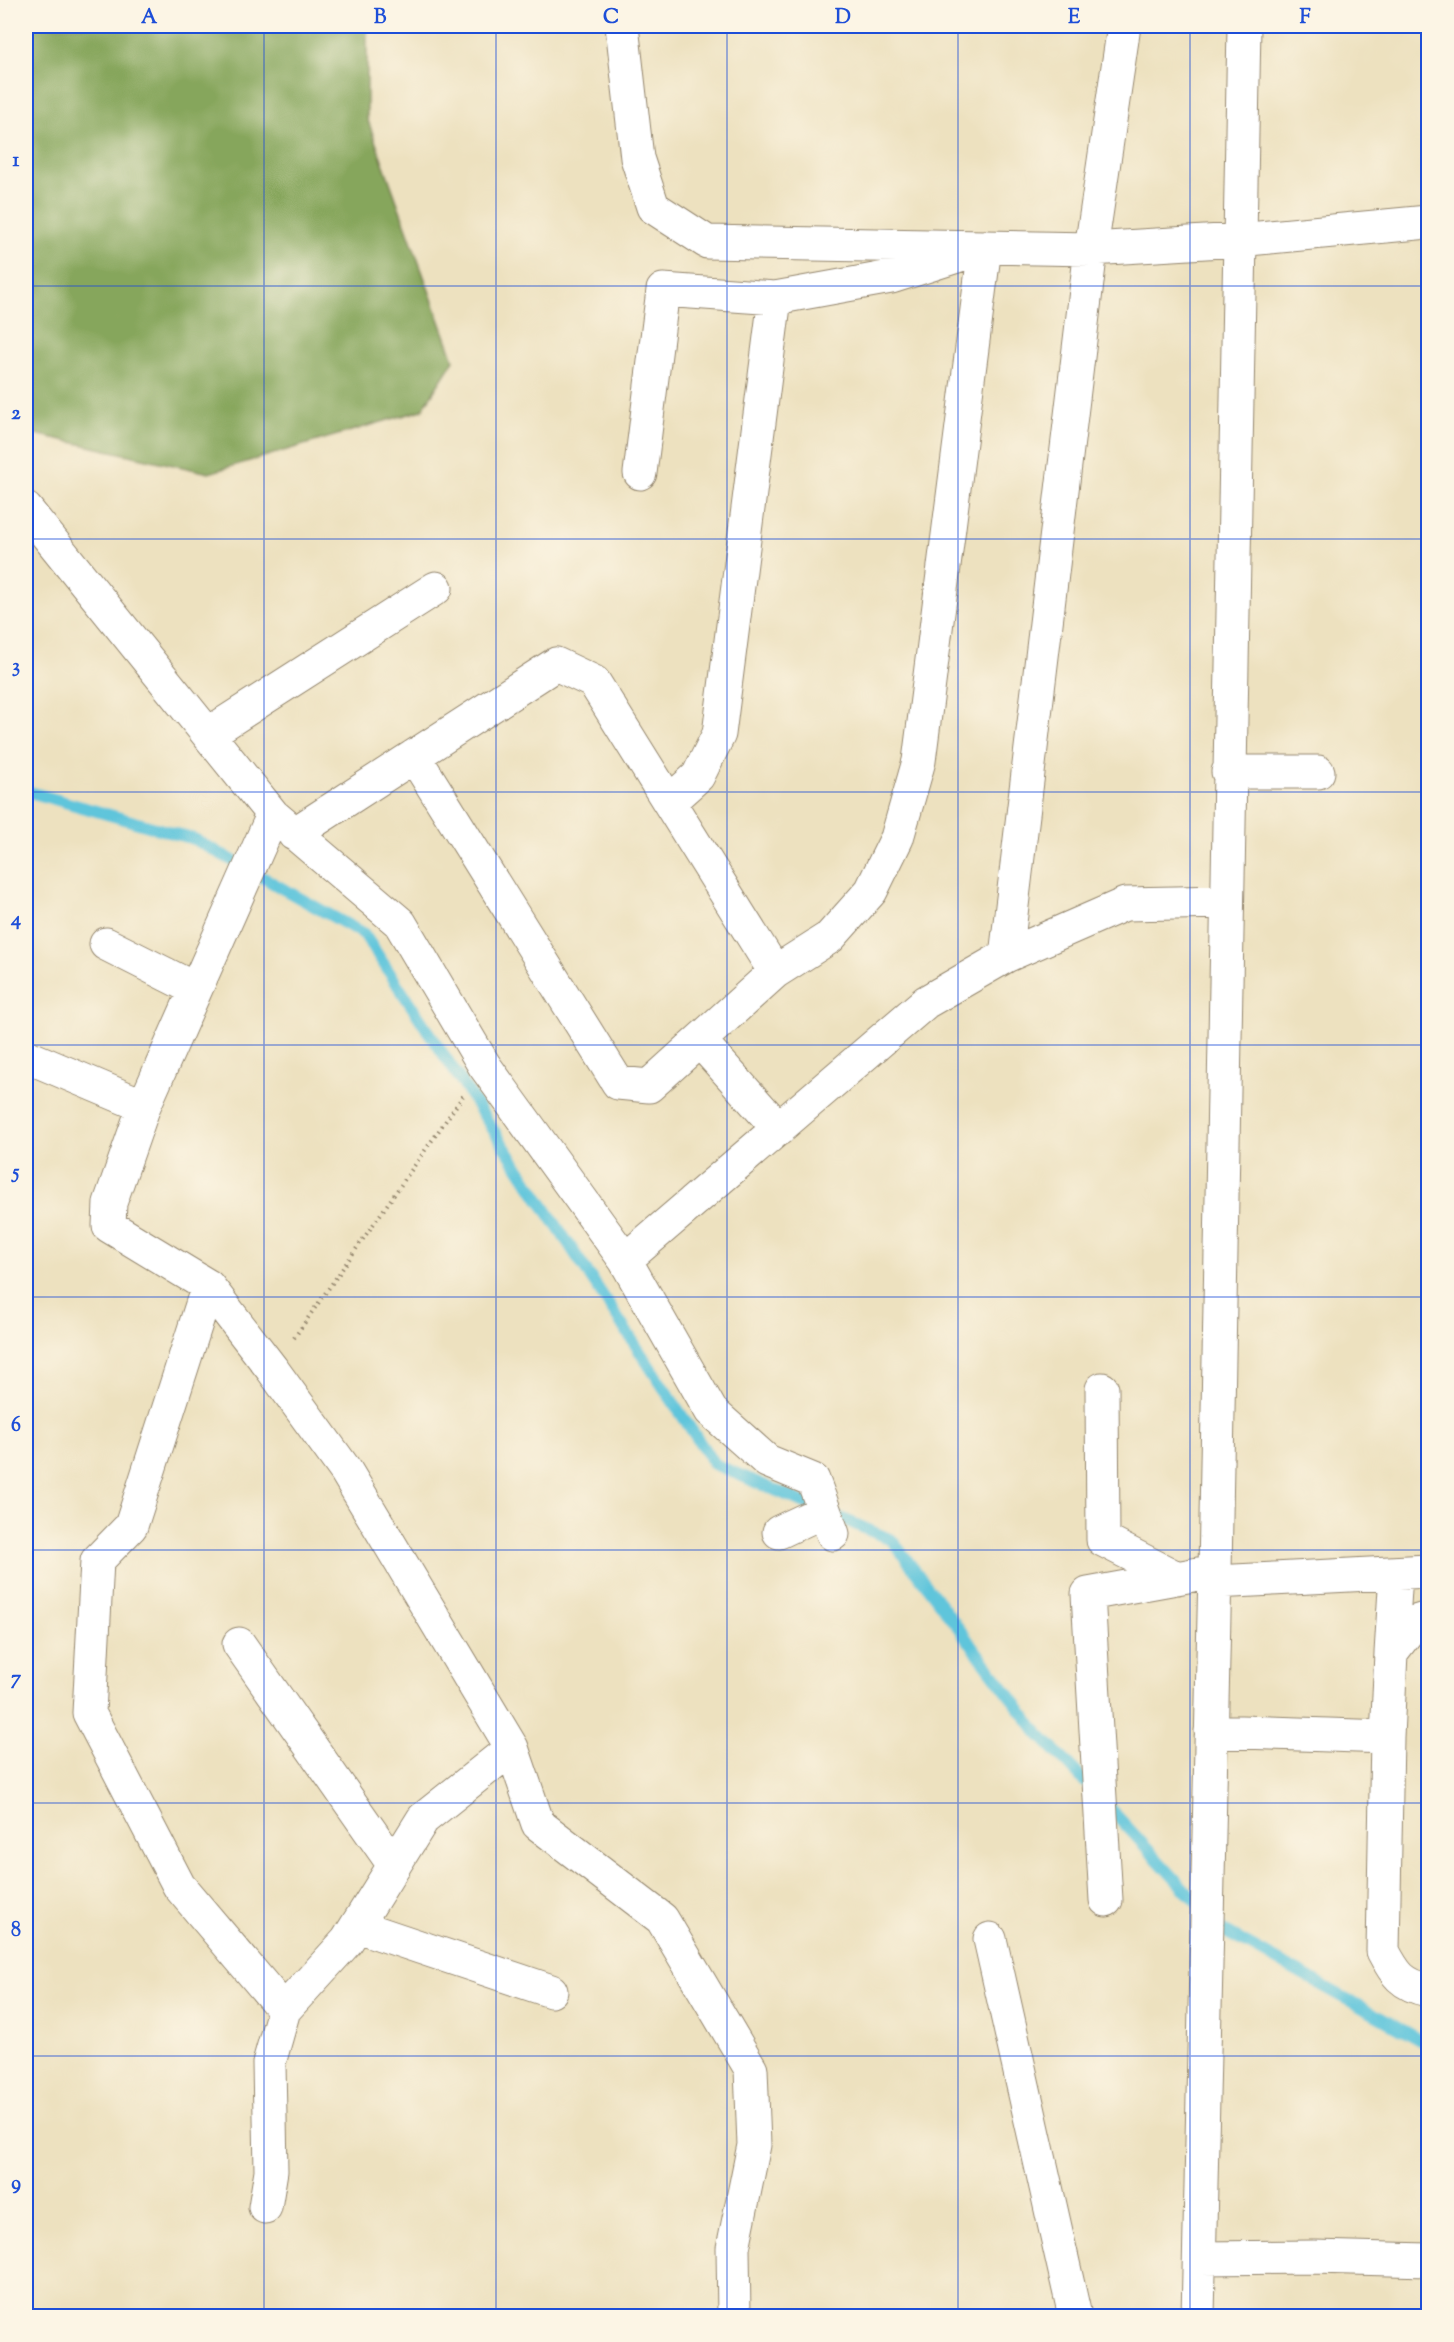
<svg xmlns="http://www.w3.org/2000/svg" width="1454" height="2342" viewBox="0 0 1454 2342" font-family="'Sorts Mill Goudy',serif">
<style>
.forest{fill:#86a65b;stroke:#60683c;stroke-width:1.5}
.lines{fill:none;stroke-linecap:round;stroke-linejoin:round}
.stream{stroke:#5ec5db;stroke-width:12}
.minor-casing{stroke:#94866e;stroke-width:35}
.path{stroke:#94866e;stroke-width:4;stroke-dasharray:1.5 4.5;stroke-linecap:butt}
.minor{stroke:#fff;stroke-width:33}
.grid{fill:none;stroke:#1d4ed8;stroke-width:1.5;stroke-opacity:0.55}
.neatline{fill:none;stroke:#1d4ed8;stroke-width:2}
.grid-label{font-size:20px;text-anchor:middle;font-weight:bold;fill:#1d4ed8}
</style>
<rect width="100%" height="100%" fill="#fcf5e5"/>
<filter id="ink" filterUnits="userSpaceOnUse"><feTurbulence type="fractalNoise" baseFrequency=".0167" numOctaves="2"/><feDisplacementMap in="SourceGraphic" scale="12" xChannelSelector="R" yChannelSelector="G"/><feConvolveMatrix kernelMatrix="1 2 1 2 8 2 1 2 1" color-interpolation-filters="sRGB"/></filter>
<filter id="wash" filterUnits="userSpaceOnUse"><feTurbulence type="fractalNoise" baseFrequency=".008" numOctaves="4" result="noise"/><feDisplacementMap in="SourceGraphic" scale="24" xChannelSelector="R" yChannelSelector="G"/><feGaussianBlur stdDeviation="1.35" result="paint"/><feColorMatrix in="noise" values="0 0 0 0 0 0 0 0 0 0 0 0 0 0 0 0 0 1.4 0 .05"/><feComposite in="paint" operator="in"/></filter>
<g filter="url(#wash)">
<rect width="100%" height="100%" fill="#ede1bf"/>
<path class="forest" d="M26,26H367V118L454,360L422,410L209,473L26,432Z"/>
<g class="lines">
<path class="stream" d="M26,791L194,839L364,934L714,1464L892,1540L1038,1733L1093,1790
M1107,1805L1201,1907
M1213,1920L1222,1930L1428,2044"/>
</g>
</g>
<g filter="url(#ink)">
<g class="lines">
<g class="minor-casing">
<path id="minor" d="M622,26L637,158L653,207L707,242L1091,249L1238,240L1428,222
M640,473L663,290L775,298
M26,509L273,815L400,923L484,1065L625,1260L926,1002L1006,956L1125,904L1226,902
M208,734L436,588
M1228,772H1318
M669,802L698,776L719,734L775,298L891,277L985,247L919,761L897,838L871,891L830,937L775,972
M273,815L144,1106L110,1203L109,1226L208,1286L272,1369L346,1471L512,1748L538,1824L662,1919L751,2069L754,2145L733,2248L734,2316
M294,834L556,664L594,682L775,972L649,1086L618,1083L414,756
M106,944L195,989
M1006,956L1091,249L1124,26
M700,1041L779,1129
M26,1056L144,1106
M625,1260L711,1411L767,1461L813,1480L833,1534
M208,1286L131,1526L97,1561L89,1713L179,1886L284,2010L347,1941L423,1819L512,1748
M1102,1389L1103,1540L1177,1578
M779,1532L824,1511
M1215,1582L1428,1571
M1428,1618L1415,1622L1391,1653L1387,1737L1383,1951C1395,1974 1402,1985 1428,1990
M239,1644L394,1865
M1391,1653L1396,1573
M1211,1731L1387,1737
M1106,1900L1088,1594L1215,1571
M357,1926L551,1991
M990,1939L1075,2316
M265,2207L271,2171L269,2063L284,2010
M1200,2258L1314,2257L1428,2260
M1198,2316L1215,1571L1244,26"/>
</g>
<path class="path" d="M294,1338L463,1096"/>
<use href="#minor" class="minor"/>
</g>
</g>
<path class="grid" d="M264,26V2316M496,26V2316M727,26V2316M958,26V2316M1190,26V2316M26,286H1428M26,539H1428M26,792H1428M26,1045H1428M26,1297H1428M26,1550H1428M26,1803H1428M26,2056H1428"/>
<rect width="1454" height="2342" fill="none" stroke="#fcf5e5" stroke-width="66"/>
<rect x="33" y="33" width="1388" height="2276" class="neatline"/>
<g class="grid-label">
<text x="149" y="23">A</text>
<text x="380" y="23">B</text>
<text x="611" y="23">C</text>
<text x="843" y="23">D</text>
<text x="1074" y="23">E</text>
<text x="1305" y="23">F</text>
<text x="16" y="166">1</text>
<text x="16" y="419">2</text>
<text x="16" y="672">3</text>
<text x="16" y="925">4</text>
<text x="16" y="1178">5</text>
<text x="16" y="1431">6</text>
<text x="16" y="1684">7</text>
<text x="16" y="1936">8</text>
<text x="16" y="2189">9</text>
</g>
</svg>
